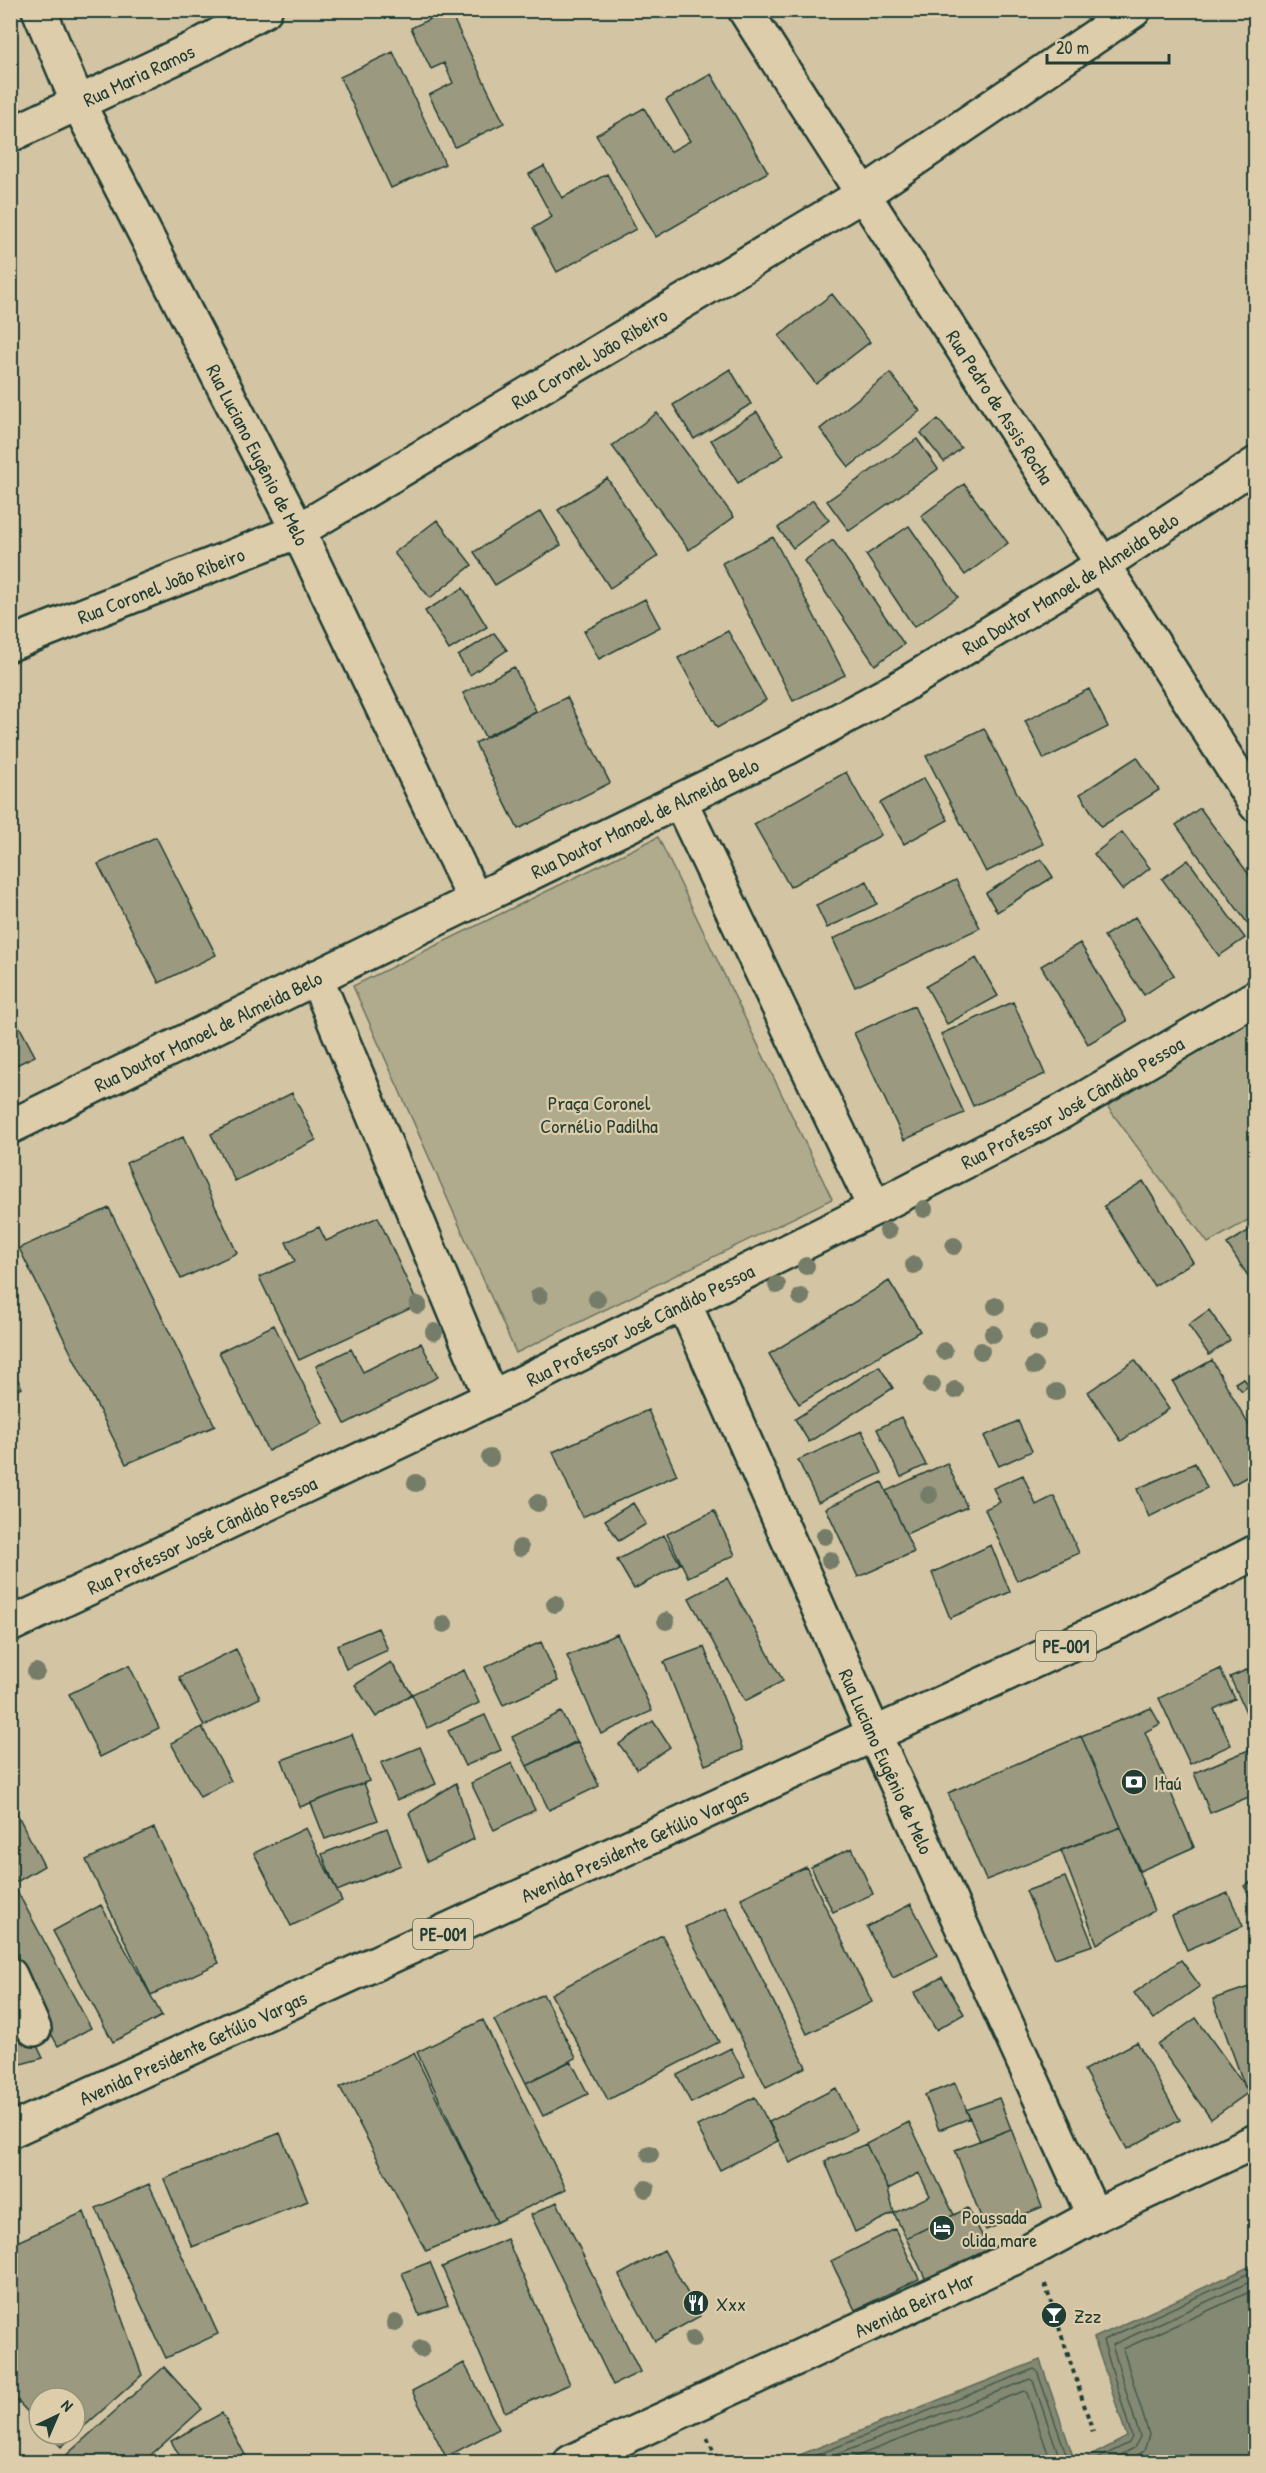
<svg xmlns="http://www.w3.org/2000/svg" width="1266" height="2473" viewBox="0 0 1266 2473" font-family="'Patrick Hand',sans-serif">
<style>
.green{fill:#b1ab8e;stroke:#687461;stroke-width:1.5}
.water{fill:#848973;stroke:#5c6b5a;stroke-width:1.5}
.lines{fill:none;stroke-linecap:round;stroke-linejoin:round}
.shore{stroke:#475b4d;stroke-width:1.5}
.building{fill:#9b9a80;stroke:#1f3d34;stroke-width:1.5}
.street-casing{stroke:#1f3d34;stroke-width:38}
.secondary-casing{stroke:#1f3d34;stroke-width:38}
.primary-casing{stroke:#1f3d34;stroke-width:38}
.path{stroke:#1f3d34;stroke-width:4;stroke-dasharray:4.5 4.5;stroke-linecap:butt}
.street{stroke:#decdaa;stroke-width:33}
.secondary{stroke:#decdaa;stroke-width:33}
.primary{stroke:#decdaa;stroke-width:33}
.tree{fill:#747c68}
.labels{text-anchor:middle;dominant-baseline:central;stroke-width:4.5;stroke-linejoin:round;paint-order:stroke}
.shield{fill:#decdaa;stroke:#586857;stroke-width:1.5}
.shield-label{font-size:18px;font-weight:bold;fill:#1f3d34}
.street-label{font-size:20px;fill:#1f3d34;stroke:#decdaa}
.park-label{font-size:20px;fill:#264238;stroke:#decdaa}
.poi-label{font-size:20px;fill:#1f3d34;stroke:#decdaa;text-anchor:start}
</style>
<rect width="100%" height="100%" fill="#d3c4a3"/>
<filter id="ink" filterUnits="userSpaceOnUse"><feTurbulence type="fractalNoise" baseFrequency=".0167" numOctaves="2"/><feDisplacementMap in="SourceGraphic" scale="12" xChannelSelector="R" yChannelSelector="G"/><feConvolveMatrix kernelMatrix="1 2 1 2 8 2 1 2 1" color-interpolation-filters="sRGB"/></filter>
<g filter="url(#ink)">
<path class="green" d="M658,837L832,1199L516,1353L353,986Z
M1255,1018V1216L1208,1243L1107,1106Z"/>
<path class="water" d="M1255,2264V2462H1079L1127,2437L1094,2338Z
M1040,2360L1075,2462H794L792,2458Z"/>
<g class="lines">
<path class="shore" d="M799,2462L1034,2369L1037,2371L1069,2462
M818,2462L1030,2379L1033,2381L1061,2462
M842,2462L1024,2391L1027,2393L1051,2462
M1091,2462L1129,2443L1132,2437L1103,2340L1256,2270
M1108,2462L1134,2448L1140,2437L1112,2345L1256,2279
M1127,2462L1144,2451L1149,2435L1123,2349L1256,2289"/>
</g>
<path class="building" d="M449,10L504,123L455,147L429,95L453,83L444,63L431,69L411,28Z
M393,52L445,164L391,188L340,77Z
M711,74L768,172L656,237L596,135L644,108L670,152L690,141L666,100Z
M544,166L562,198L607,174L636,229L557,272L533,228L552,217L529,174Z
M832,294L870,342L816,384L779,336Z
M730,369L751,404L694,439L673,405Z
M890,373L920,411L849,467L820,429Z
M757,412L784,455L738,483L711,440Z
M657,413L734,517L689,550L612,446Z
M938,419L961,448L944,462L921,433Z
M917,439L938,469L849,531L827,501Z
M607,478L658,556L610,588L558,510Z
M964,484L1008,543L965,575L921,516Z
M813,500L829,520L793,548L778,528Z
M541,511L561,545L495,585L474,552Z
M437,520L472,565L430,598L394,553Z
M909,526L958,597L914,627L866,555Z
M773,537L845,675L793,701L722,563Z
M833,540L904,644L875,665L804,561Z
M463,588L487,627L449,650L425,611Z
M645,599L660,627L599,659L584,631Z
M728,631L766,700L717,728L678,658Z
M494,633L507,650L470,675L458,656Z
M514,667L536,711L485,737L463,693Z
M1089,689L1108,727L1044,759L1025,721Z
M567,697L610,783L518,829L475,743Z
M984,728L1043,844L986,872L926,756Z
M1137,757L1159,790L1101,827L1080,794Z
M846,772L881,835L790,887L754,824Z
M924,778L948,820L904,844L880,803Z
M1200,808L1256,884V925L1251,928L1176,825Z
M1122,832L1150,868L1122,890L1094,854Z
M156,837L216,955L159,983L98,864Z
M1041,859L1053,877L997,912L986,893Z
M1188,860L1245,938L1219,956L1162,879Z
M956,880L980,928L855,987L833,939Z
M867,881L877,904L827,928L816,905Z
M1135,917L1174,975L1144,995L1104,936Z
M1080,943L1127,1021L1088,1044L1041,966Z
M976,958L998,996L947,1024L926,986Z
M1013,1002L1045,1074L973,1106L941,1034Z
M914,1006L964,1113L904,1140L854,1033Z
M10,1009L35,1056L10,1068Z
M292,1093L316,1140L235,1181L211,1134Z
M183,1137L237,1253L181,1279L126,1163Z
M1143,1181L1193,1262L1154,1286L1104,1206Z
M109,1208L215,1426L126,1464L19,1248Z
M378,1217L418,1305L299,1360L259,1277L295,1261L286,1242L319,1227L326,1241Z
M1256,1226V1284L1254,1285L1227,1244Z
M889,1281L920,1331L799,1404L769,1354Z
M1209,1310L1230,1340L1209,1355L1188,1325Z
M274,1325L323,1424L268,1451L219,1352Z
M421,1343L438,1377L345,1424L316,1366L351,1349L363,1372Z
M1135,1360L1169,1409L1121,1441L1088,1392Z
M1212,1360L1256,1438V1472L1232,1485L1173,1382Z
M10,1364L22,1388L10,1393Z
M879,1366L893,1388L809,1442L795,1419Z
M1243,1378L1249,1385L1242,1391L1235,1383Z
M648,1410L677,1475L582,1517L553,1452Z
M901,1417L926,1465L901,1477L877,1429Z
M1018,1421L1032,1451L999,1466L984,1436Z
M862,1431L882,1473L818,1502L798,1460Z
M947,1463L967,1507L906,1534L886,1491Z
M1195,1463L1207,1488L1149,1517L1137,1489Z
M1023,1475L1036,1505L1054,1496L1079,1553L1017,1581L985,1509L1000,1502L993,1488Z
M882,1482L914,1552L858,1577L826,1508Z
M633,1503L646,1524L619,1541L605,1520Z
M714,1511L735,1555L688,1577L667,1534Z
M664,1535L680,1564L634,1589L617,1560Z
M991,1545L1010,1592L950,1618L932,1573Z
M727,1578L783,1681L745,1701L689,1598Z
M378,1628L388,1650L346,1669L337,1645Z
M617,1634L652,1711L601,1734L567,1656Z
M541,1642L558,1681L503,1705L485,1667Z
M704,1647L743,1750L705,1765L664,1662Z
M236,1649L260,1698L204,1726L179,1677Z
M391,1662L412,1694L376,1717L355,1685Z
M129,1665L159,1728L100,1757L69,1694Z
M1256,1666V1734L1230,1677Z
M1220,1669L1235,1699L1214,1709L1231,1745L1190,1764L1159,1698Z
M464,1670L479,1703L427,1728L412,1694Z
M1151,1708L1160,1724L1145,1732L1194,1847L1140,1871L1081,1736Z
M561,1712L577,1741L527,1766L512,1737Z
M485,1715L501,1750L465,1766L448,1731Z
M653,1721L670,1747L637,1769L619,1744Z
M202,1727L231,1781L200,1797L171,1743Z
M352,1734L369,1781L300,1807L282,1760Z
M1081,1736L1121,1827L986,1880L948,1793Z
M578,1742L599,1786L549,1810L527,1766Z
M420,1747L436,1784L397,1800L381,1763Z
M1256,1747V1794L1210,1813L1194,1773Z
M512,1763L535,1810L494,1830L471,1783Z
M364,1783L378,1820L325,1839L311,1803Z
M456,1783L474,1839L427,1862L409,1813Z
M10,1800L44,1866L13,1884L10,1879Z
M1121,1827L1154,1911L1097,1944L1061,1850Z
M154,1828L219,1963L151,1995L86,1860Z
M306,1828L342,1901L291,1926L254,1853Z
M387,1828L401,1865L337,1891L322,1854Z
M852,1848L873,1894L833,1912L811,1867Z
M806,1867L872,2002L807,2034L741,1898Z
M1065,1877L1093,1945L1055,1958L1026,1891Z
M1256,1879V1902L1254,1903L1244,1886Z
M17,1891L91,2028L58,2046L10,1959V1894Z
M1228,1893L1243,1926L1187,1950L1172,1916Z
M911,1904L938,1955L893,1978L867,1927Z
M101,1905L162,2016L113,2042L53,1931Z
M726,1907L806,2067L766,2087L685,1927Z
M662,1935L719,2042L608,2100L551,1994Z
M1181,1960L1200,1986L1153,2019L1134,1993Z
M942,1977L964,2014L936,2030L914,1993Z
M1252,1986L1256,1994V2083L1245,2087L1213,1999Z
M10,1991L43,2058L10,2067Z
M543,1994L576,2058L526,2083L494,2020Z
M1196,2018L1249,2092L1211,2119L1158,2045Z
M483,2020L566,2189L497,2222L417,2052Z
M1137,2042L1180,2120L1127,2149L1084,2070Z
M731,2048L745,2076L691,2103L677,2075Z
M414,2053L497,2222L426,2251L340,2087Z
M571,2061L588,2094L543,2116L526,2083Z
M955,2083L970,2118L939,2130L925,2095Z
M836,2088L857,2130L790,2163L769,2122Z
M755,2097L778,2141L720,2170L697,2126Z
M999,2098L1011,2129L980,2141L966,2110Z
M909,2122L954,2215L906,2238L894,2213L930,2196L919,2173L888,2189L866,2144Z
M1011,2129L1042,2207L986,2230L955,2150Z
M280,2133L308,2201L192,2247L164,2179Z
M866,2144L888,2189L894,2213L855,2232L825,2161Z
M149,2184L218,2334L166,2358L96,2208Z
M557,2202L640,2372L613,2385L531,2215Z
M968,2208L989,2249L926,2280L906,2238Z
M84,2212L142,2375L61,2447L49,2434H75V2398H39V2424L10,2393V2245Z
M895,2229L919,2279L855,2310L831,2261Z
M507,2239L570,2384L505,2412L442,2267Z
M664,2250L700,2316L655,2341L619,2275Z
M430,2262L448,2305L419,2315L402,2273Z
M464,2363L499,2429L446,2457L412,2391Z
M164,2367L202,2409L143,2462H65L62,2459Z
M222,2413L249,2462H183L171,2441Z"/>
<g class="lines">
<g class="street-casing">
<g id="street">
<path id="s1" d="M39,10L78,103L298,531L475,900"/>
<path id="s2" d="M745,10C914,276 1088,538 1256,805"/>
<path id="s3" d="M10,135L193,49L265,10"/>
<path id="s4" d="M10,644L298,531L862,195L1134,10"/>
<path d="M680,801L875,1208"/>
<path d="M316,977L491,1398"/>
<path id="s5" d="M10,1127L787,748L897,689L1104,564L1256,464"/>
<path id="s6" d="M684,1303L874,1734L1094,2216"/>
<path id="s7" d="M10,1625L491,1398L875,1208L1063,1111L1256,997"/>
<path d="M10,1975L34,2029"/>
</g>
</g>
<g class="secondary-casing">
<g id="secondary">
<path id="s8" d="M571,2462L1033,2249L1094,2216L1256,2141"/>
</g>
</g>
<g class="primary-casing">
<g id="primary">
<path id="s9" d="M10,2131L1123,1620L1256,1552"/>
</g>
</g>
<path class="path" d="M1045,2284L1093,2432
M707,2438L719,2462"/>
<use href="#street" class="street"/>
<use href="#secondary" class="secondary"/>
<use href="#primary" class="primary"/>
</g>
<g class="tree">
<circle cx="924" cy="1209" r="9"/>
<circle cx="888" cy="1231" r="9"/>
<circle cx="954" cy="1246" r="9"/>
<circle cx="914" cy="1265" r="9"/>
<circle cx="806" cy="1266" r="9"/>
<circle cx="777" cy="1285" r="9"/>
<circle cx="539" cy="1296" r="9"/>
<circle cx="801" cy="1297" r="9"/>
<circle cx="597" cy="1299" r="9"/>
<circle cx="418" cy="1305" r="9"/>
<circle cx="996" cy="1306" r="9"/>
<circle cx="434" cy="1332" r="9"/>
<circle cx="1038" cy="1333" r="9"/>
<circle cx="993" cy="1334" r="9"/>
<circle cx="944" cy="1351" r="9"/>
<circle cx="981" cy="1351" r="9"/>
<circle cx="1034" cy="1366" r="9"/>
<circle cx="932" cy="1385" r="9"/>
<circle cx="955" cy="1390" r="9"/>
<circle cx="1056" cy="1392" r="9"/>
<circle cx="490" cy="1458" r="9"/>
<circle cx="416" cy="1483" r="9"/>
<circle cx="929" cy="1495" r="9"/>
<circle cx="538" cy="1503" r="9"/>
<circle cx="825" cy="1536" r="9"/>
<circle cx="520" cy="1548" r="9"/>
<circle cx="830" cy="1560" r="9"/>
<circle cx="555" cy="1604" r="9"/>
<circle cx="666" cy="1621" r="9"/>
<circle cx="444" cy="1624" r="9"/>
<circle cx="36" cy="1672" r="9"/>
<circle cx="650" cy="2154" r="9"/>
<circle cx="646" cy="2189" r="9"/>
<circle cx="395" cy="2323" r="9"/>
<circle cx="693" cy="2339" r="9"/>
<circle cx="421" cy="2349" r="9"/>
</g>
</g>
<defs>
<g id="bank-disc" transform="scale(1.35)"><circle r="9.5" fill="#1f3d34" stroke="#decdaa"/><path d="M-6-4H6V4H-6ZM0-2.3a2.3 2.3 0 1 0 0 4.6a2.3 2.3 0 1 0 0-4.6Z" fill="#fff"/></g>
<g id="hotel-disc" transform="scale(1.35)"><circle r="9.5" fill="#1f3d34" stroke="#decdaa"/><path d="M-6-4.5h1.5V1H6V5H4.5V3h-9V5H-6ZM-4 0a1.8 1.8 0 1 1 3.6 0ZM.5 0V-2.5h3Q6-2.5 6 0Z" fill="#fff"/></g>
<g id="restaurant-disc" transform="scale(1.35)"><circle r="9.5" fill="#1f3d34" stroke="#decdaa"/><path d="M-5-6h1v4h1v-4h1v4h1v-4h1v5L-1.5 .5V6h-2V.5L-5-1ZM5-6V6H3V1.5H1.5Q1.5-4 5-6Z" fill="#fff"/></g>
<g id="bar-disc" transform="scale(1.35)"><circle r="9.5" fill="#1f3d34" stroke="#decdaa"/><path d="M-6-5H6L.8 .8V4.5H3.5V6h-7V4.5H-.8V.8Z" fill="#fff"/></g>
</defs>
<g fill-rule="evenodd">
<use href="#bank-disc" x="1134" y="1782"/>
<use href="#hotel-disc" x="942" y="2228"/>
<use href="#restaurant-disc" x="696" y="2303"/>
<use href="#bar-disc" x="1054" y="2315"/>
</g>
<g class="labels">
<g class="shield">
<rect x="1036" y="1631" width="60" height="30" rx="4.5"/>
<rect x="413" y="1919" width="60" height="30" rx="4.5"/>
</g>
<g class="shield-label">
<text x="1066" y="1646">PE-001</text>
<text x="443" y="1934">PE-001</text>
</g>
<g class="street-label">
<text stroke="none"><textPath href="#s3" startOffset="142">Rua Maria Ramos</textPath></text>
<text stroke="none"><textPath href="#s4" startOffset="648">Rua Coronel João Ribeiro</textPath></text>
<text stroke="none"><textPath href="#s2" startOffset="472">Rua Pedro de Assis Rocha</textPath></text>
<text stroke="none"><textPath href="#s1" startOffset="496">Rua Luciano Eugênio de Melo</textPath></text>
<text stroke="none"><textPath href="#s5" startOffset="1192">Rua Doutor Manoel de Almeida Belo</textPath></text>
<text stroke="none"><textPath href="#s4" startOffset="162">Rua Coronel João Ribeiro</textPath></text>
<text stroke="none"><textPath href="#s5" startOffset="706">Rua Doutor Manoel de Almeida Belo</textPath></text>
<text stroke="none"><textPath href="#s5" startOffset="220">Rua Doutor Manoel de Almeida Belo</textPath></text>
<text stroke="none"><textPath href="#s7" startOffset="1184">Rua Professor José Cândido Pessoa</textPath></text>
<text stroke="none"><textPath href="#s7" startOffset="698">Rua Professor José Cândido Pessoa</textPath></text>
<text stroke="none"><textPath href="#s7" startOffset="212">Rua Professor José Cândido Pessoa</textPath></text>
<text stroke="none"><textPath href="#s6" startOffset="501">Rua Luciano Eugênio de Melo</textPath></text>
<text stroke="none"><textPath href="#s9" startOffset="687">Avenida Presidente Getúlio Vargas</textPath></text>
<text stroke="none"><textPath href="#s9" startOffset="201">Avenida Presidente Getúlio Vargas</textPath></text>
<text stroke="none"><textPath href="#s8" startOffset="378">Avenida Beira Mar</textPath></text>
</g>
<g class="park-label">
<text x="599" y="1102">Praça Coronel<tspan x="599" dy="23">Cornélio Padilha</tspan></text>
</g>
<g class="poi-label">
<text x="1154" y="1782">Itaú</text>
<text x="962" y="2216">Poussada<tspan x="962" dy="23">olida mare</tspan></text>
<text x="716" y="2303">Xxx</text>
<text x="1074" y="2315">Zzz</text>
</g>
</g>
<rect width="1266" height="2473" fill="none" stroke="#decdaa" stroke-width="36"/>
<rect x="18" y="18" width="1230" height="2437" fill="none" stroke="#1f3d34" stroke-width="2" filter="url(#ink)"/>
<g transform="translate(57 2416) rotate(44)"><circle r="28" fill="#decdaa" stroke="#92937b" stroke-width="1.5"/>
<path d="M0-4.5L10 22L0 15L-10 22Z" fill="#1f3d34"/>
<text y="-9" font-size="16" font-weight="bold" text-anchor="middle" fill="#1f3d34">N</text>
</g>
<path d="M1047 54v9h122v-9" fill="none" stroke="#1f3d34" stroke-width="3"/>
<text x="1056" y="54" font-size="18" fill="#1f3d34" stroke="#decdaa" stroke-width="4.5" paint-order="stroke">20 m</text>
</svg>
